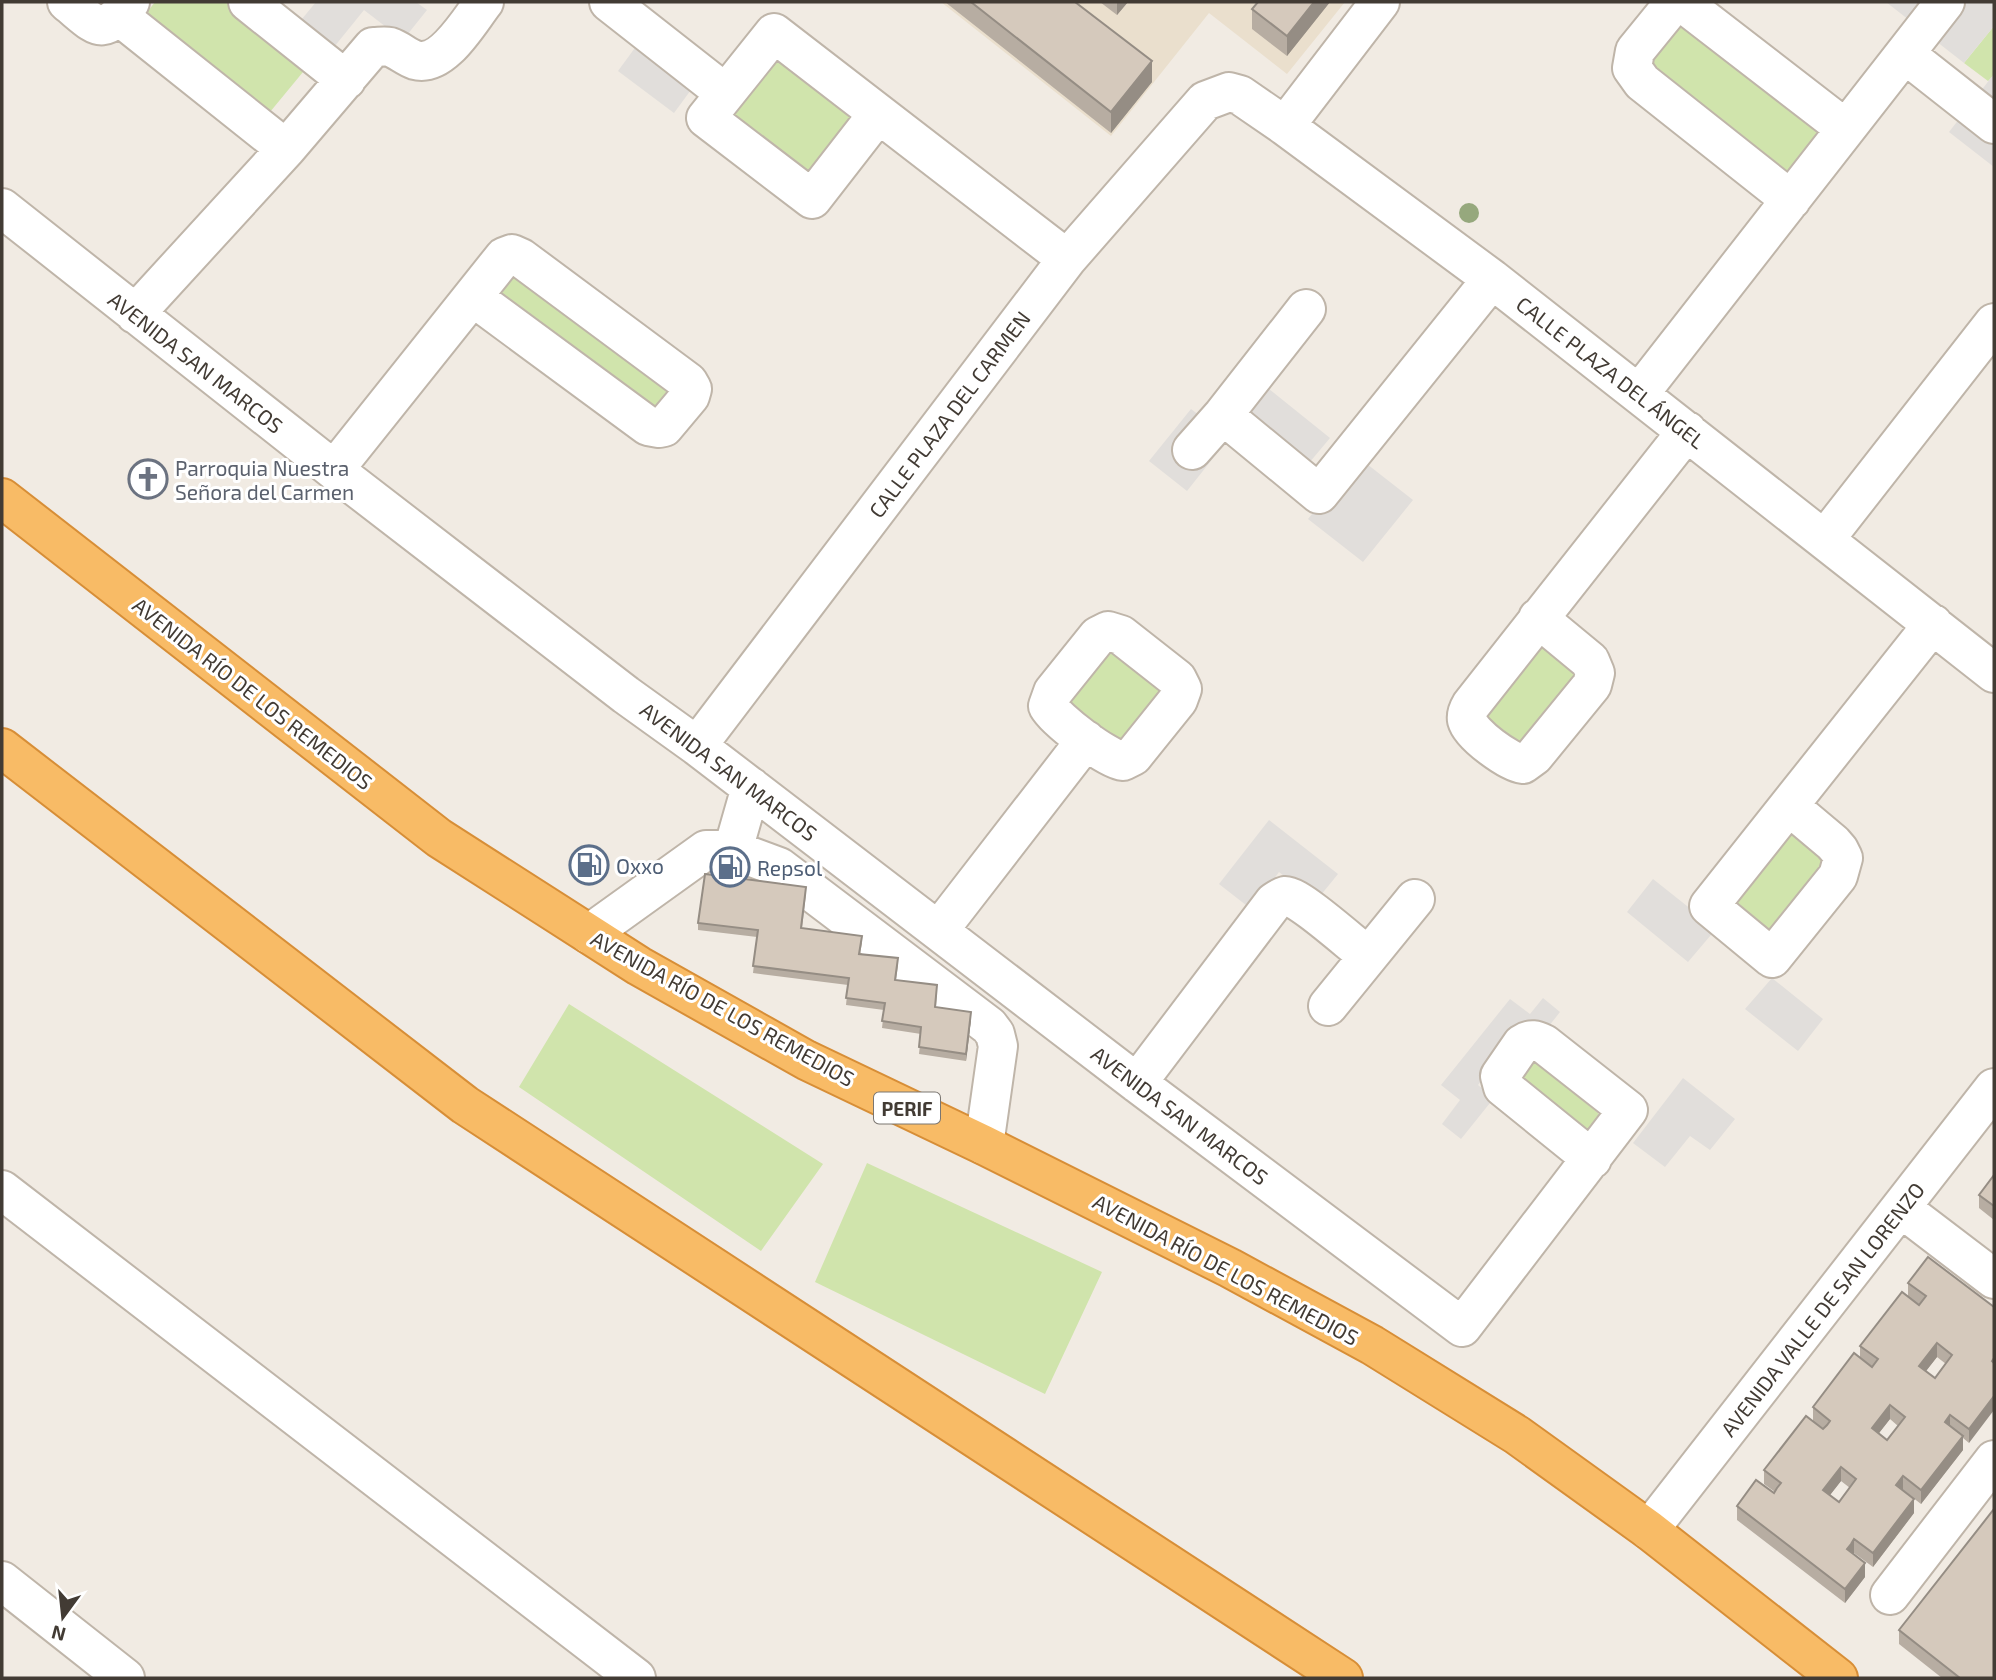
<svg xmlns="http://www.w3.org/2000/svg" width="1996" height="1680" viewBox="0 0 1996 1680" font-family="'Exo 2',sans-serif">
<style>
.education{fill:#eadfcd}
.green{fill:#d0e4ac}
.parking{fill:#e1dedb}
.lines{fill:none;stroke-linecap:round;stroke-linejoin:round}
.minor-casing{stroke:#bfb5a9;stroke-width:42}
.highway-casing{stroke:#d78e37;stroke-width:42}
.minor{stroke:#fff;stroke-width:38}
.highway{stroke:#f8bb66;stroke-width:38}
.tree{fill:#96a87d}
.wall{fill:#b7ada2;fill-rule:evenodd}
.shaded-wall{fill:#958d84}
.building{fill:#d5c9bc;stroke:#958d84;stroke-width:2;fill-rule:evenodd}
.labels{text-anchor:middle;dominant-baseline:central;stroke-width:6;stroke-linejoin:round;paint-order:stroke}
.shield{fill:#fff;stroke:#7b7671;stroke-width:2}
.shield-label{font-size:19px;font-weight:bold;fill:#423b34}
.street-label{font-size:21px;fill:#423b34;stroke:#fff}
.worship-label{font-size:21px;fill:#5b616d;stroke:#fff;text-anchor:start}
.service-label{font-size:21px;fill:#4e5e75;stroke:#fff;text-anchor:start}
</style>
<rect width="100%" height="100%" fill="#f1ebe3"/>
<path class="education" d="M941,2H1345L1287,74L1209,13L1111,136Z"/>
<path class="green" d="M155,2H227L300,61L303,72L270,112L150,25L148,11Z
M1680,13L1832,133L1790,185L1639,65Z
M1994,26V75L1988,81L1964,63Z
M779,53L857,113L806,179L728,119Z
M515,261L684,391L659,423L490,294Z
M1542,637L1585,674L1522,752L1478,715Z
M1110,644L1168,690L1122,747L1064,702Z
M1792,824L1836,861L1773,939L1728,903Z
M569,1004L823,1164L761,1251L519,1087Z
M1530,1062L1537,1063L1598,1113L1600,1121L1589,1133L1520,1083L1523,1067Z
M867,1163L1102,1272L1045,1394L815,1282Z"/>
<path class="parking" d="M316,2H416L427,10L403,40L364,10L330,52L297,25Z
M1886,2H1994V26L1964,63Z
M640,41L696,83L674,113L618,71Z
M1994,74V167L1949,132Z
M1264,385L1330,438L1304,469L1239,415Z
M1191,409L1229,438L1187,491L1149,461Z
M1358,457L1413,500L1363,562L1308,519Z
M1269,820L1338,874L1316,901L1279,872L1251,909L1219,884Z
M1653,879L1716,929L1688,962L1627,912Z
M1772,978L1823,1019L1798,1051L1745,1009Z
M1543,998L1560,1012L1545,1031L1530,1020L1478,1085L1494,1098L1461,1139L1442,1124L1460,1100L1441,1085L1510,999L1530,1014Z
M1683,1078L1735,1119L1710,1150L1690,1136L1665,1167L1633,1143Z"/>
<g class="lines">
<g class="minor-casing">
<path id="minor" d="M67,2C99,28 101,38 130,2
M248,2L346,80
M609,2L725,93
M119,16L286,149
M1905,54L1994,124
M878,114L812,199L706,118L774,33L1067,259
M1285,126L1380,2
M1791,200L1642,82L1632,68L1635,51L1670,8L1678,5L1688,7L1846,129
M2,208L334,470L626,695L697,746L1137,1083L1462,1327L1628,1110L1544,1044C1536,1040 1531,1038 1522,1044L1500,1076L1503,1087L1592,1159
M135,314L286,149L373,47C378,47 385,46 390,47C399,50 406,57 415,60C443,68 469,21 484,2
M1639,394L1945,2
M1223,415L1319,494L1492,279
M1192,450L1223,415L1306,309
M334,470L504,257L512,254L521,258L688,382L692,389L690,396L664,427L659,428L648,426L473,297
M1825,539L1994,323
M1538,618L1590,661L1595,673L1592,685L1534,756L1523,764C1509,762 1471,735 1467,720C1466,715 1468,710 1471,705L1687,431
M1108,631L1121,635L1177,679L1182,689L1178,700L1133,756L1123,761C1107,759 1056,720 1048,706L1053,692L1098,636Z
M697,746L1067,259L1205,101L1229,92L1240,95L1285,126L1492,279L1994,673
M1789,806L1833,843L1839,850L1843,858L1838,876L1772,958L1709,906L1933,624
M733,850L751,787
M939,930L1086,740
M589,934L706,850H733L779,867L989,1026L995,1034L998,1046L984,1145
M1328,1006L1415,899
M1137,1083L1274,902C1277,900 1281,897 1285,896C1298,895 1354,946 1368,956
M2,1190L636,1678
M1901,1208L1994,1279
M1649,1530L1994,1088
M2,1581L125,1678
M1890,1595L1994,1460"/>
</g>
<g class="highway-casing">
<path id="highway" d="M2,498L439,838L639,966L806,1060L984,1145L1230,1268L1372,1345L1517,1435L1649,1530L1838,1678
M2,748L465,1105L1343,1678"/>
</g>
<use href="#minor" class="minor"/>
<use href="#highway" class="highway"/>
</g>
<circle class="tree" cx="1469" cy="213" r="10"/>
<path class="wall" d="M945,2H1075L1152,82L1111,133Z
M1100,2H1128L1117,15Z
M1258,2H1330L1287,56L1252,29V9Z
M806,894L802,928L862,943L860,954L898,965L896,980L937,992L936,1007L971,1019L966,1061L919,1054L921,1034L882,1028L884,1010L846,1005L848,985L753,973L757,937L698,930V923Z
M1994,1175V1220L1979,1208V1195Z
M1908,1283L1994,1307L1969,1443L1963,1438V1450L1921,1504L1903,1490L1914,1513L1873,1567L1854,1553L1853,1554L1865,1577L1845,1603L1737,1520V1506L1774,1493L1775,1492L1764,1484V1470L1813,1421V1407L1860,1357V1346L1908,1296ZM1937,1357L1946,1364L1935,1378L1926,1371ZM1890,1419L1898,1426L1887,1440L1879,1433ZM1841,1481L1850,1488L1839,1502L1830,1495Z
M1899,1630L1994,1678H1942L1899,1644Z"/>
<path class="shaded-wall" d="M1117,2H1128L1117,15Z
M1314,2H1330L1287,56V36Z
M1152,61V82L1111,133V112Z
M971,1012V1019L966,1061V1054Z
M1937,1343V1357L1919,1380V1366Z
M1994,1396V1410L1969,1443V1429Z
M1890,1405V1419L1872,1442V1428Z
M1950,1415V1429L1945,1422Z
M1963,1436V1450L1921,1504V1490Z
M1841,1467V1481L1823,1504V1490Z
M1903,1476V1490L1896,1485Z
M1914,1499V1513L1873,1567V1553Z
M1854,1539V1553L1847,1563V1549Z
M1865,1563V1577L1845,1603V1589Z"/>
<path class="building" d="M971,2H1075L1152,61L1111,112Z
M1258,2H1314L1287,36L1252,9Z
M705,874L806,887L801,928L862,936L859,954L898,958L895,980L937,985L935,1007L971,1012L966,1054L919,1047L921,1027L882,1021L885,1003L846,998L849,978L753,966L758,930L698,923Z
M1994,1175V1206L1979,1195Z
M1928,1257L1994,1307V1358L1992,1361L1994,1363V1396L1969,1429L1950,1415L1945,1422L1963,1436L1921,1490L1903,1476L1896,1485L1914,1499L1873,1553L1854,1539L1851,1544L1847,1549L1865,1563L1845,1589L1737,1506L1756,1480L1774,1493L1777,1488L1781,1483L1764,1470L1806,1416L1823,1429L1827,1425L1830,1421L1813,1407L1854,1353L1872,1367L1878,1359L1860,1346L1902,1292L1919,1305L1926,1296L1908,1283ZM1937,1343L1952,1355L1935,1378L1919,1366ZM1890,1405L1905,1417L1887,1440L1872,1428ZM1841,1467L1856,1479L1839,1502L1823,1490Z
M1994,1509V1678H1960L1899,1630Z"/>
<defs>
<g id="church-ring" transform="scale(2.0125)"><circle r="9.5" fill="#fff" stroke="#6b7280" stroke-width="1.5"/><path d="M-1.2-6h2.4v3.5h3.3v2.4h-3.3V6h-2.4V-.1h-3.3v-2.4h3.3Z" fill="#6b7280"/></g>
<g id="fuel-ring" transform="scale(2.0125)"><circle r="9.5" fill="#fff" stroke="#5c6f8a" stroke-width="1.5"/><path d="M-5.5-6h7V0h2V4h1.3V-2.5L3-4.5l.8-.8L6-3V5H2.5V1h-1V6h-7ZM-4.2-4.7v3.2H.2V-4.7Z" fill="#5c6f8a"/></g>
</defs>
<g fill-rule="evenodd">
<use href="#church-ring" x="148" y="479"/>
<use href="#fuel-ring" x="589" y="865"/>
<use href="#fuel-ring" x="730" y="867"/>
</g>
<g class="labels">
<rect class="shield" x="874" y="1092.5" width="66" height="31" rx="5"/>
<g class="shield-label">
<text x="907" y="1108">PERIF</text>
</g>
<g class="street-label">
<text transform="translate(196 362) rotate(38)">AVENIDA SAN MARCOS</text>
<text transform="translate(1611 372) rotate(38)">CALLE PLAZA DEL ÁNGEL</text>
<text transform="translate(949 414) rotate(-53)">CALLE PLAZA DEL CARMEN</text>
<text transform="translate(253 693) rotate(38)">AVENIDA RÍO DE LOS REMEDIOS</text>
<text transform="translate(729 771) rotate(37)">AVENIDA SAN MARCOS</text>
<text transform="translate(723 1008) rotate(29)">AVENIDA RÍO DE LOS REMEDIOS</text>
<text transform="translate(1180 1115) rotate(37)">AVENIDA SAN MARCOS</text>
<text transform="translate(1226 1269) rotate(28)">AVENIDA RÍO DE LOS REMEDIOS</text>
<text transform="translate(1822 1309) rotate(-52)">AVENIDA VALLE DE SAN LORENZO</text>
</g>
<g class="worship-label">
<text x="175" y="467">Parroquia Nuestra<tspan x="175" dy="24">Señora del Carmen</tspan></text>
</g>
<g class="service-label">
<text x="616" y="865">Oxxo</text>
<text x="757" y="867">Repsol</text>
</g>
</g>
<rect width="1996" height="1680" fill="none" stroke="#423b34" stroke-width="7"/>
<g transform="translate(63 1617) rotate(195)" stroke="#ffffff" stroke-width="5" paint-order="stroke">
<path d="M0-5L12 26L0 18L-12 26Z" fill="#423b34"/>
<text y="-10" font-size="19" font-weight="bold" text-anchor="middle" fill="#423b34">N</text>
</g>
</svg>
